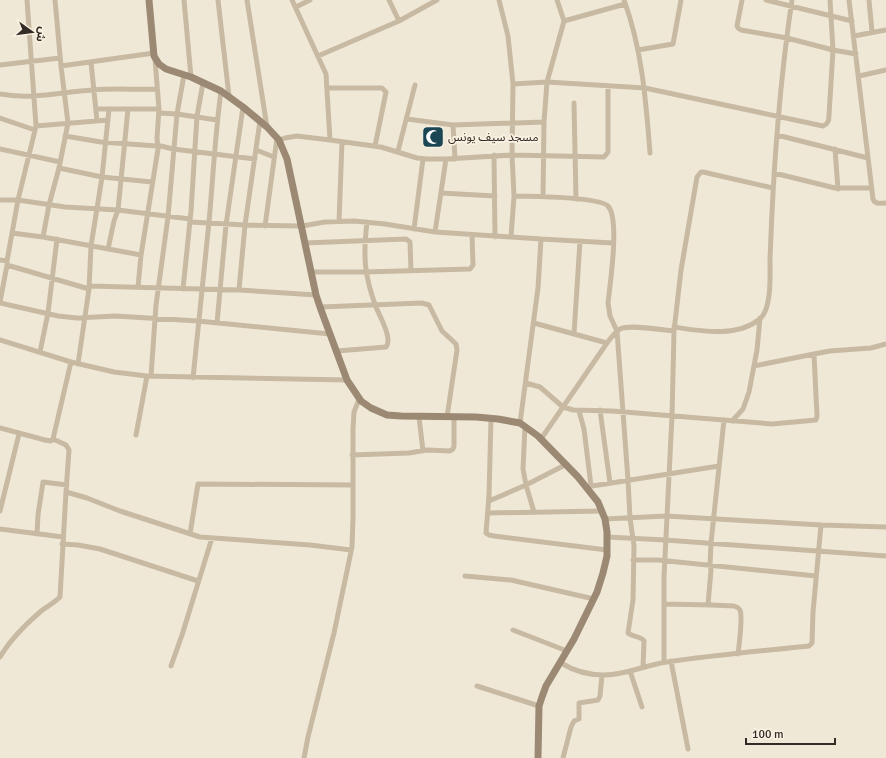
<svg xmlns="http://www.w3.org/2000/svg" width="886" height="758" viewBox="0 0 886 758" font-family="Signika,'Noto Sans Arabic',sans-serif">
<style>
.lines{fill:none;stroke-linecap:round;stroke-linejoin:round}
.street{stroke:#c8baa2;stroke-width:5}
.secondary{stroke:#9b8974;stroke-width:7}
.labels{text-anchor:middle;dominant-baseline:central;stroke-width:3.5;stroke-linejoin:round;paint-order:stroke}
.poi-label{font-size:12px;fill:#332b25;stroke:#f9f2e2;text-anchor:start}
</style>
<rect width="100%" height="100%" fill="#f0e8d6"/>
<g class="lines">
<path class="street" d="M184,0L191,77
M218,0L229,96
M247,0L267,127
M292,0L326,74L330,140
M389,0L399,21
M499,0L508,36L513,84L512,155L514,196L511,237L541,239L538,288L520,423
M624,0C642,49 646,101 650,153
M742,0L737,26L738,28L741,30L787,38L833,50L856,54
M766,0L852,21
M849,0L873,199C875,205 881,203 886,203
M869,0L872,32
M296,7L310,0
M564,21L625,4
M854,36L886,30
M638,50L673,44L681,0
M318,56L399,21L437,0
M91,62L97,121
M0,65L60,58
M61,66L154,53
M859,76L886,70
M513,84L547,82L564,21L557,0
M327,88H382L386,92L375,146
M0,94C31,100 62,92 92,90C114,88 136,90 157,89
M574,103L576,199
M96,109H159
M159,113L177,114L217,120
M0,118L35,130
M407,119L453,125L544,122
M453,125L455,159
M36,126L108,120
M777,135L868,158
M65,136L101,142L157,146
M279,140L285,138L297,136L330,140L381,147L417,158L427,159H446L512,155L604,157L608,152V86
M157,145L173,149L255,159
M0,149L60,162
M835,149L838,189
M256,150L274,157
M398,151L415,85
M494,155L495,237
M59,168L102,177L152,182
M774,173L835,188H871
M441,193L495,196
M514,196C529,196 600,197 608,206C620,219 610,284 608,303L610,316L617,331L628,480L630,518L634,546L633,600L628,633C633,637 641,636 644,641L643,667
M543,196L544,122L547,82L645,88L823,126C828,124 829,121 829,115L833,50L830,0
M0,200H18L65,207L118,210L190,219
M339,221L342,142
M190,222L245,225L302,226L325,222L354,221L385,224L435,232L511,237
M265,226L277,138
M414,229L423,159
M435,232L446,159
M12,233L43,237L141,255
M43,237L49,205L59,168L68,123L61,66L55,0
M541,239L613,243
M305,243L406,239L410,242L411,271
M108,249L114,221L118,210L128,109
M0,260L7,261V265L0,302
M7,261L18,200L36,126L27,0
M7,265L89,289
M311,272H365L470,269L473,265L472,235
M89,286L239,290L316,295
M138,287L141,255L158,149L157,138L159,109L155,59
M183,289L191,211L197,116L203,83
M239,290L245,225L260,121
M0,303L58,316L77,318L115,316L198,321L330,334
M320,307L422,303L429,305L442,331L456,344L457,350L447,417
M217,323L226,225L243,107
M534,323L607,343
M674,327C701,331 736,338 760,319C772,308 770,275 770,260C773,173 779,86 792,0
M574,334L580,241
M0,340L71,362
M337,351L386,347C393,339 380,317 376,307C364,275 363,256 367,222
M40,352L48,313L57,239
M78,364L89,289L91,246L102,177L109,109
M754,366L814,354
M151,376L156,305L168,217L177,114L184,75
M193,378C198,326 204,274 209,222C213,179 215,135 221,91
M526,383L540,387L563,407L573,410L612,411L772,424L816,420L817,416L814,354L830,351L871,348L886,344
M600,410L610,483
M579,411L584,429L591,486
M419,417L423,451
M491,418L489,495L486,533L489,535L494,536L607,550
M732,421L743,409L749,392L757,350L760,318
M525,426L523,469L526,485L534,512
M0,428L45,440L51,441L53,439L71,362L114,372L147,376L347,380
M136,435L147,376
M53,439L66,445L69,450L66,492L87,498L120,511L200,537L310,545L351,550
M541,439L607,343C611,338 615,332 620,329C629,324 662,330 674,331
M352,455L409,453L427,450L450,451L453,449L454,446V418
M586,487L719,466
M489,501L526,485L565,465
M0,511L19,434
M488,513L602,511
M605,519L666,516L821,525L886,527
M0,529L63,537
M37,534L38,515L43,482L67,485
M190,534L198,484L352,485
M607,537L665,540L886,556
M62,544L78,545L100,549L198,581
M633,560H658L816,576
M465,576L511,580L594,599
M664,604L711,605L734,606C737,607 739,608 740,610C743,617 739,645 738,654
M708,605L711,570L710,566L711,543L724,420
M513,630L567,651
M0,657C10,640 25,625 40,612C46,607 54,603 60,597L66,492
M671,661L688,749
M664,662V577L672,416L674,331L681,270L697,177L701,172H703L773,188
M561,663C574,671 588,675 604,675C626,675 645,665 667,662C714,655 762,651 809,646L812,643L813,612L821,525
M171,666L182,635L212,538
M630,671L642,707
M477,686L539,706
M304,758L308,737L334,633L352,547L353,518V429L354,412L358,402L361,401
M563,758L571,727L574,721L579,719V703L598,700L600,696L602,675"/>
<path class="secondary" d="M149,0L154,56L159,64L166,69L191,77L221,91L243,107L267,127L279,140L287,159L316,295L320,307L347,380L361,401L371,408L387,415L401,416L476,417L498,419L520,423L538,436L578,477L598,502L605,519L607,532V556L603,573L597,592L574,639L546,686L542,697L539,706L538,758"/>
</g>
<defs>
<g id="mosque-square" transform="scale(1.15)"><rect x="-9" y="-9" width="18" height="18" rx="4" fill="#1b4654" stroke="#f9f2e2"/><path d="M3.5-4.9A6 6 0 1 0 3.5 4.9A5 5 0 1 1 3.5-4.9Z" fill="#fff"/></g>
</defs>
<g fill-rule="evenodd">
<use href="#mosque-square" x="433" y="137"/>
</g>
<g class="labels">
<g class="poi-label">
<text x="448" y="137">مسجد سيف يونس</text>
</g>
</g>
<g transform="translate(32 32) rotate(104)" stroke="#f9f2e2" stroke-width="3" paint-order="stroke">
<path d="M0-3L7 15L0 10L-7 15Z" fill="#332b25"/>
<text y="-6" font-size="11" font-weight="bold" text-anchor="middle" fill="#332b25">ش</text>
</g>
<path d="M746 738v6h89v-6" fill="none" stroke="#332b25" stroke-width="2"/>
<text x="752" y="738" font-size="12" fill="#332b25" stroke="#f9f2e2" stroke-width="3" paint-order="stroke">100 m</text>
</svg>
